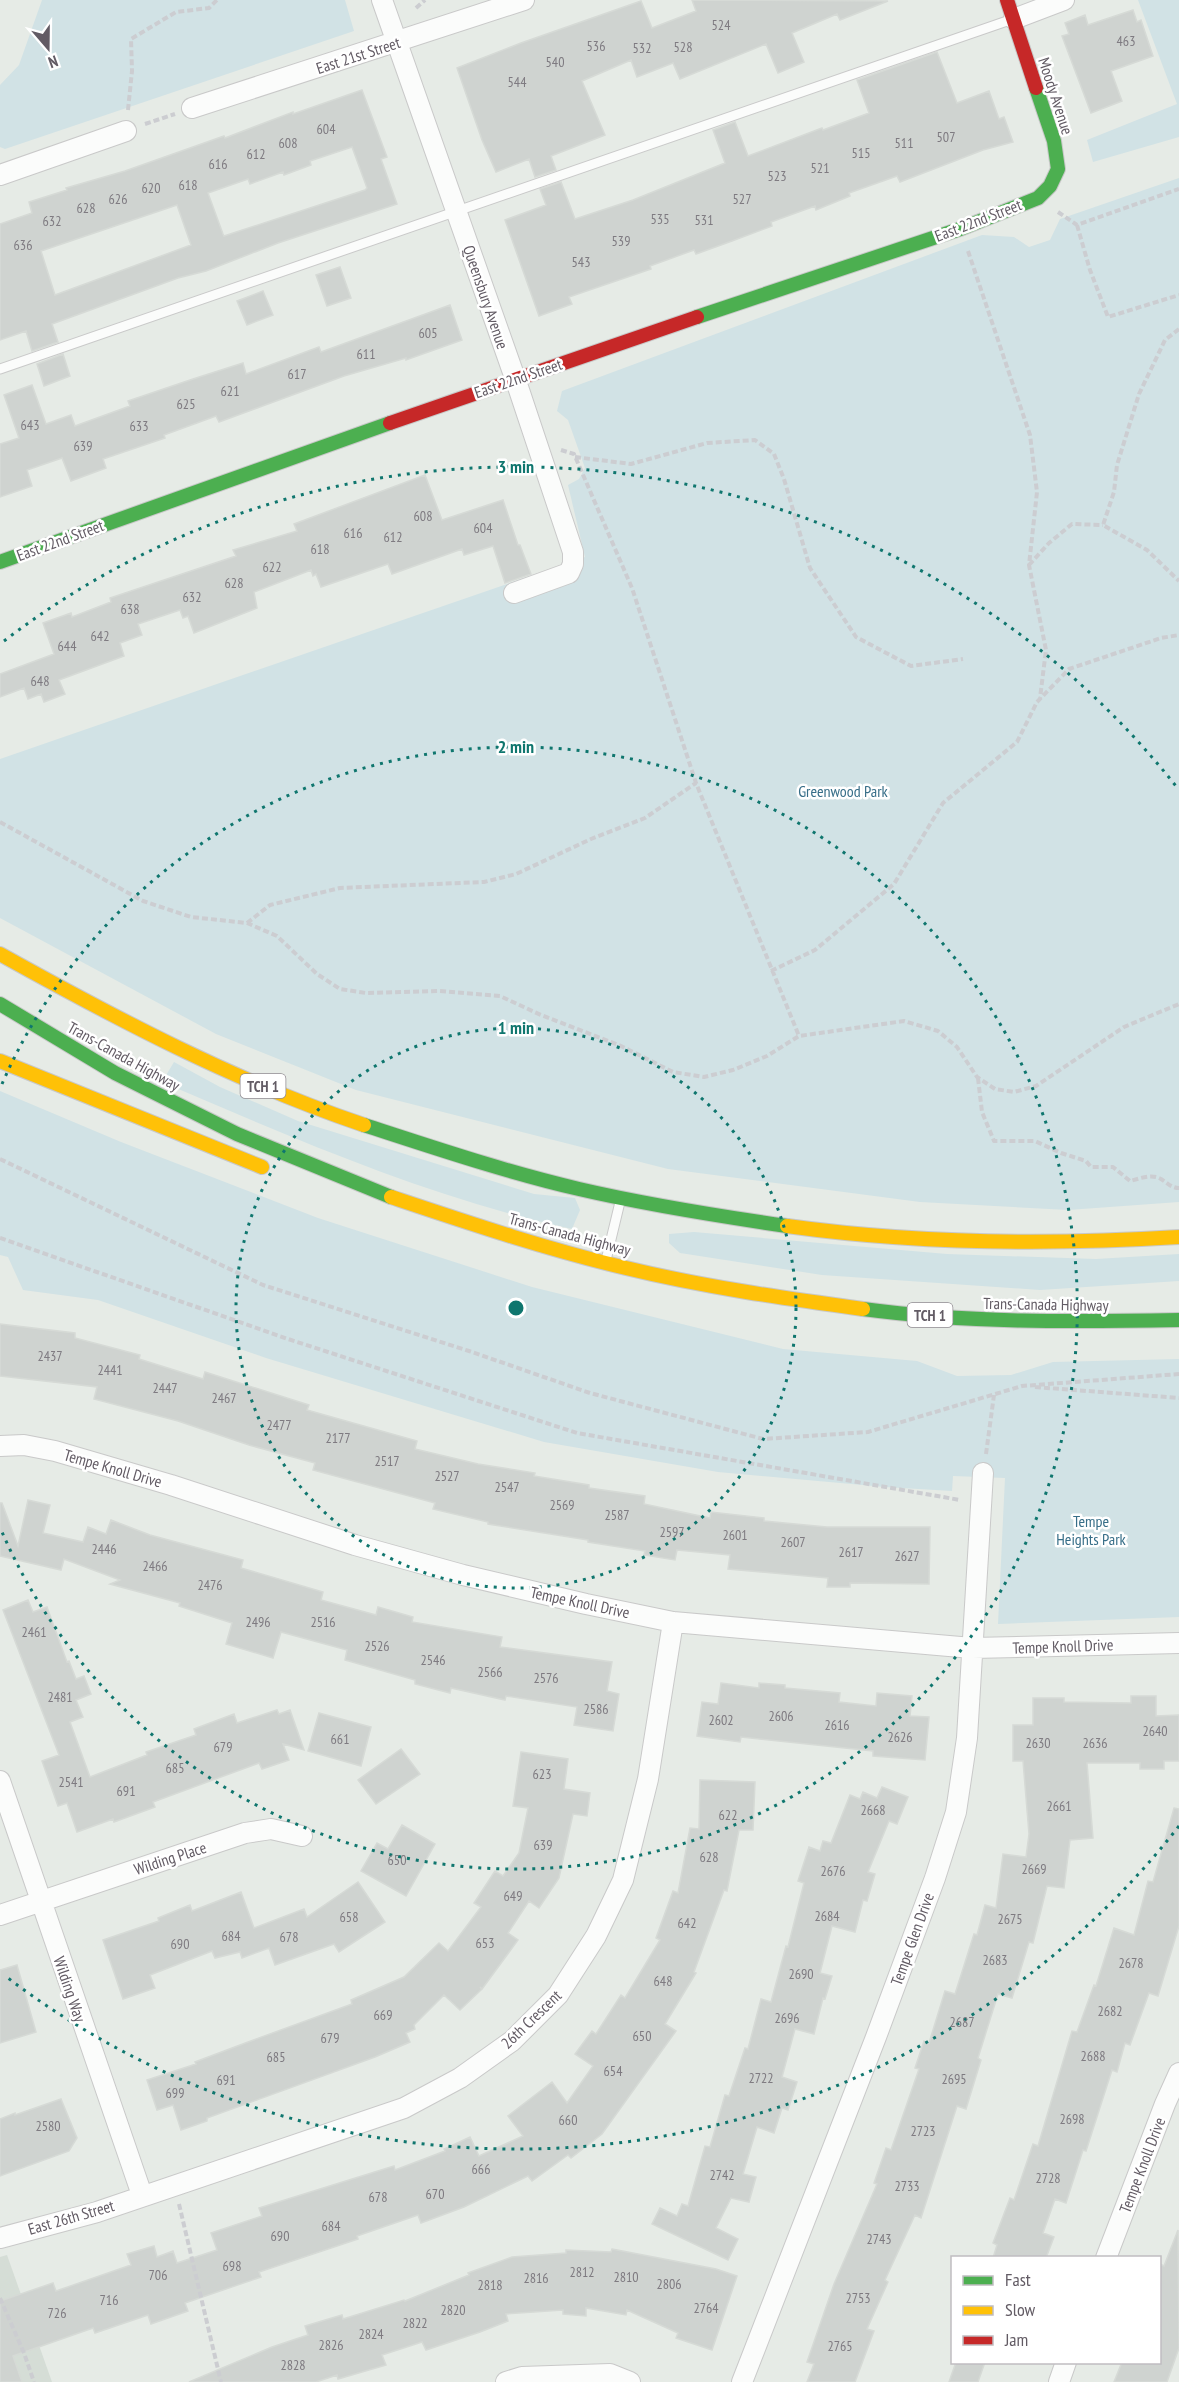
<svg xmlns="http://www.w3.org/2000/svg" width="1179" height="2382" viewBox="0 0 1179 2382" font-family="'PT Sans Narrow',sans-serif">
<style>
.education{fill:#d5ddd6}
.green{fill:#d1e2e5}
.building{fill:#cfd3d0;stroke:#d6dad6;stroke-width:1.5;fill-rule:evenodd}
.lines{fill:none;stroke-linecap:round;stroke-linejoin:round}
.lane-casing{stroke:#c9c9c9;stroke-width:11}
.street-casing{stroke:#c9c9c9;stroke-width:22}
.fast-casing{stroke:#c8c8c8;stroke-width:16}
.slow-casing{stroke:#c8c8c8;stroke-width:16}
.jam-casing{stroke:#c8c8c8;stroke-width:16}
.path{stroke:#cccdd1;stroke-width:4;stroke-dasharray:6 3;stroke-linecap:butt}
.lane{stroke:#fbfcfb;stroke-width:9}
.street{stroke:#fbfcfb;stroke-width:20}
.fast{stroke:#4caf50;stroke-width:14}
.slow{stroke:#ffc107;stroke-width:14}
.jam{stroke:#c62828;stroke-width:14}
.ring{fill:none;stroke:#0f766e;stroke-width:3;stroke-dasharray:3 6}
.labels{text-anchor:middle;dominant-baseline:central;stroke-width:5;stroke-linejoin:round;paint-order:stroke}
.number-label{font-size:14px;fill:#7e7a80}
.shield{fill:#fff;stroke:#918c92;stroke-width:1.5}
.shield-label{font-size:15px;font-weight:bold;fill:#625b64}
.street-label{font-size:16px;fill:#625b64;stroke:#fff}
.park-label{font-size:16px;fill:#376e88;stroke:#fff}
.centre{fill:#0f766e;stroke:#fff;stroke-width:3}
.ring-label{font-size:18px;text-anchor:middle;font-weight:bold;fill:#0f766e;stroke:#fff;stroke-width:5;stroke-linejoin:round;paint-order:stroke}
</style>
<rect width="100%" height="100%" fill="#e6ebe6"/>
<path class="education" d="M7,2255L52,2382H0V2257Z"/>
<path class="green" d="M42,0H345L354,31L5,149L0,147V85L19,65Z
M1138,0H1179V137L1093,162L1087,140L1177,104Z
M1179,178V1202L1068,1210L920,1202L668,1169L356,1090L216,1034L0,918V759L585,557L568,485L579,479L585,468L568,420L557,411L562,391L982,235L1014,237L1029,247L1050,240L1060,219Z
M174,1062L220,1087L298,1121L534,1194L575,1198L580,1210L572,1229C430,1198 295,1139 162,1082Z
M0,1091L121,1142L318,1218L532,1287L783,1349L917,1361L957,1376L1011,1375L1053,1362L1179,1359V1617L998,1624L1005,1478L953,1476L952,1491L885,1487L718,1472L544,1442L266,1358L98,1300L23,1290L8,1257L0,1255Z
M694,1232L947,1254L1096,1259L1179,1254V1281L1040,1290L822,1275L680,1253L669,1243V1234Z"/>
<path class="building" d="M692,0L888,1L840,20L837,14L792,33L804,62L778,73L766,44L680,79L673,63L637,77L631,60L582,81L605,135L551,156L556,170L535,177L529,159L496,172L482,140L457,68L521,43L641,1L652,28L696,11Z
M1133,10L1137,22L1141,20L1153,56L1111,71L1122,101L1091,113L1062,36L1069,34L1065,23L1085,15L1088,25Z
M937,52L957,103L989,91L999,119L1004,117L1013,142L983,150L900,182L897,176L849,193L850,196L816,210L815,206L771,222L772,226L732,241L696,254L694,250L650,266L651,269L569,297L572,304L539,316L505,220L546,205L540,189L561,182L575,219L633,200L725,163L713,130L735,122L748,156L822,128L823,130L869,113L857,80Z
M362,90L387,157L381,159L397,204L278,243L206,271L178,278L52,324L58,342L32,351L26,331L0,340V224L32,213L29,202L67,190L66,188L125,171L224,136L225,138L293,112V114ZM352,147L367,188L365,190L224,236L223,234L208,193L248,179L250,184L283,172L284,175L311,165L310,161ZM177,205L191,245L55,295L41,251Z
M340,267L351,298L327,306L316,275Z
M263,291L273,315L247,325L237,301Z
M450,305L462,340L406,360V358L344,376L219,422L216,416L164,435L165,438L103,459L106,468L71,481L62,458L27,470L32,486L0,497V444L19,438L4,395L32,385L46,424L71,415L75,426L130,406L128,401L193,379L243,363L246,374L319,347L321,352Z
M63,354L70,376L44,386L37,364Z
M425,475L442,520L503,500L518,545H520L531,574L505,583L493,546L464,555L462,549L392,574L388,564L321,587L316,574L313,576L311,570L254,592L257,608L194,633L188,616L183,618L180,610L138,624L142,635L120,643L124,656L59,680L65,694L44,702L41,694L28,699L24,688L0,697V674L54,654L43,623L71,613L72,617L111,602L110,598L236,556L233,550L297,531L294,524Z
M0,1324L75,1333V1338L140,1355L139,1359L203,1379L205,1372L309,1405L307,1410L417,1441L415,1449L478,1464L535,1473L534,1476L589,1485V1488L645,1496L644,1504L710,1518L711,1512L764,1518V1521L827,1527H930L929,1584L850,1583V1587H827L828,1578L728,1569L730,1555L677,1550L675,1560L644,1555L645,1551L588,1542V1540L488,1524V1522L433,1509L435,1503L313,1470L315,1463L249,1445L178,1421L94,1399L97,1387L0,1376Z
M28,1500L50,1505L43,1533L83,1542L88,1527L106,1534L111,1520L150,1535L243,1560L241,1568L323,1592L321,1600L376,1615L378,1607L413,1617L412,1622L502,1637L500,1647L612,1662L607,1691L619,1694L613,1731L574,1725L577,1707L506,1696L505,1700L451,1688L450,1693L415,1684V1680L345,1660L347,1650L281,1632L273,1658L226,1644L232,1623L179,1606L180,1603L110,1584L120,1580L64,1559L61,1570L0,1556V1503H2L18,1546Z
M28,1600L33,1612L47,1607L67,1662L69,1661L76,1679L84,1676L91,1694L76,1700L83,1717L70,1722L90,1777L147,1755L146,1752L196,1735L194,1729L234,1714L237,1723L277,1710L279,1714L290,1710L304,1750L283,1744L289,1760L262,1769L259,1763L153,1802L155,1807L114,1822L113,1819L77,1832L67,1803L58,1806L42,1761L59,1755L3,1610Z
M721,1683L759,1688V1683L785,1685V1688L840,1693L839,1702L876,1706L877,1693L912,1696L910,1716L929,1717L925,1760L873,1756V1751L741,1737L740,1742L697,1736L702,1702L718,1704Z
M1131,1696H1156V1716L1179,1715V1761H1164V1769H1140V1763H1087L1093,1838L1070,1840L1064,1888L1047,1886L1033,1943L1029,1942L1012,1998L998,1994L978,2058L981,2060L966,2109L957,2106L921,2218L915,2215L885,2280L888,2282L867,2329L874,2331L855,2382H807L814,2364L807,2362L834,2284L877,2184L874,2183L886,2148L891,2150L919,2069L915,2068L924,2041L929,2043L945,1991L955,1994L974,1934L977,1935L985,1905L996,1908L1003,1854L1026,1857L1029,1834L1023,1761H1013V1725H1033V1698H1064V1702L1131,1703Z
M319,1713L371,1727L361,1766L308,1751Z
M401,1749L420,1774L376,1804L358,1780Z
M521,1752L568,1759L564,1789L590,1793L587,1816L573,1814L559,1878L539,1908L529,1901L508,1933L518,1940L482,1989L480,1987L482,1989L460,2010L444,1995L414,2025L415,2029L406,2033L410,2042L375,2057L207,2118V2121L181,2130L173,2105L157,2110L147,2080L196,2064L195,2062L248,2042L352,2004L351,2000L404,1977L439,1943L448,1951L481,1907L474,1903L495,1871L503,1876L519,1853L528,1808L513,1806Z
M700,1780L755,1782L753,1830H739L727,1891L724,1890L694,1972L696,1973L665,2024L676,2031L602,2134L571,2158L568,2155L532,2181L528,2176L464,2207L421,2223L418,2215L357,2236L358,2239L259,2272L261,2277L185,2303L188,2311L151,2324L148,2315L95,2333L93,2328L13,2356L22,2382H0V2301L53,2283L56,2291L131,2265L127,2254L154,2246L157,2257L173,2251L177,2263L217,2250L211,2233L262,2216L259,2208L394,2166L395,2170L445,2151L444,2149L470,2137L479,2156L523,2136L508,2116L552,2082L567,2103L593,2066L575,2054L592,2031L596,2034L621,1995L625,1998L660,1940L656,1938L673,1891L678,1893L690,1828L699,1829Z
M882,1787L908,1797L897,1824L889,1821L868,1872L875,1874L867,1901L863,1900L855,1932L832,1926L820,1973L832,1976L825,1999L823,1998L814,2034L795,2029L782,2077L797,2082L788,2110L782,2108L774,2133L757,2127L743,2174L756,2177L749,2202L731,2198L716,2228L738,2239L728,2260L652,2224L660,2208L677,2216L682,2204L688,2206L705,2146L710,2147L725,2095L729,2096L745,2048L748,2049L761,1999L771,2002L786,1946L788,1947L804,1883L798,1881L809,1847L820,1851L823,1841L831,1843L850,1795L860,1799L863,1792L877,1798Z
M1174,1808L1179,1809V1926L1158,1996L1149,1993L1130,2045L1125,2043L1117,2072L1112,2070L1086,2151L1083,2150L1066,2203L1055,2199L1043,2233L1054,2237L1046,2258H993L997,2245L993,2243L1010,2198L1014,2200L1033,2144L1038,2146L1072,2031L1077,2032L1094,1985L1096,1986L1114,1928L1134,1935L1148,1881L1153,1882Z
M402,1825L435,1844L406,1896L361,1871L377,1843L388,1849Z
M358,1882L385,1922L339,1952L334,1944L275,1965L269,1948L242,1958L240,1952L215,1958L212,1951L150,1975L155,1988L123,1999L103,1940L159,1921L158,1918L190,1905L192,1911L241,1892L254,1928L304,1909L307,1917Z
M17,1965L36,2032L0,2043V1970Z
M61,2099L77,2138L69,2151L0,2176V2119L15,2113V2115Z
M1178,2230L1179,2348L1167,2382H1114L1122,2362H1160V2264L1164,2266Z
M612,2249L716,2269L737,2276L712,2350L676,2338L678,2333L627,2310L626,2315L586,2308V2316L563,2314V2310L506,2314L508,2321L480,2332L426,2350L422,2342L382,2355L386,2365L338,2379L337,2375L316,2382H189L272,2347L308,2335L305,2326L342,2315L343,2319L404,2300L405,2301L469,2275L468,2273L512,2257L566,2253V2250L611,2252Z
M956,2362H985L978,2382H949Z"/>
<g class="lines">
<g class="lane-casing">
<path id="lane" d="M0,369L1010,20
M607,1256L620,1202"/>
</g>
<g class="street-casing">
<path id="street" d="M382,0L515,378L573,552V564L569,573L514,593
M1014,19L1064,0
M192,108L524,0
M0,175L126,131
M0,1446L24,1445L55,1451L171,1485L355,1545L463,1575L586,1604L673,1622L972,1648L1179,1643
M0,1781L142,2195
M0,1915L245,1833L271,1829L302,1836
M0,2238L97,2212L404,2108L460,2078L512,2041L558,1995L596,1936L623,1880L648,1779L673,1622
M1106,2258L1165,2104L1179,2073
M506,2382L522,2377L610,2374L630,2382
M742,2382L876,2037L935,1878L956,1812L967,1738L983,1473
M1059,2382L1066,2362"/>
</g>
<g class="fast-casing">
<path id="fast" d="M697,317L960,229L1038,198L1050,186L1058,169L1054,141L1036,88
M0,562L390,423
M0,1004L115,1073L237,1134L391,1197
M364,1125C435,1148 506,1172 579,1189C648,1205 718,1216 787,1226
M863,1309C968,1323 1073,1322 1179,1320"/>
</g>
<g class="slow-casing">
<path id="slow" d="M0,954C117,1019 236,1082 364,1125
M0,1061L262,1167
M391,1197C469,1223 546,1249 626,1268C704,1287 783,1298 863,1309
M787,1226C917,1244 1048,1245 1179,1237"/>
</g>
<g class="jam-casing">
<path id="jam" d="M1007,0L1036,88
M390,423L697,317"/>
</g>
<path class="path" d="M416,8L425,0
M128,110L132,71L131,39L176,12L209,8L217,0
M145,124L175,114
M1058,212L1077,225L1179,189
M1077,225L1090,270L1108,317L1179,295
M968,251L1030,435L1037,492L1029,565L1046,650L1040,698
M1179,329L1165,340L1139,394L1117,465L1114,492L1103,525L1147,550L1179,581
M561,450L574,454L632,588L696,783L799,1036
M575,457L631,464L707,443L755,440L774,454L784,479L810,568L856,637L911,666L963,659
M1029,565L1049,543L1072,524L1103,525
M0,822L143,901L191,917L247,923L277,936L317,974L340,989L366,993L439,991L500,996L541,1015L621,1046L673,1072L704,1077L733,1070L767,1056L799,1036L904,1021L938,1031L957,1047L977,1077L995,1089L1014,1092L1036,1086L1124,1027L1179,1004
M247,923L270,905L340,888L484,882L516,874L591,839L645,818L696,783
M771,971L815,950L894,884L943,803L1017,742L1037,702L1069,669L1161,638L1179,635
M978,1078L982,1112L994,1141H1035L1061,1153L1086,1161L1091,1167H1113L1130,1181C1138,1179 1148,1175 1156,1177C1165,1179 1169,1188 1179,1188
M0,1159L263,1285L469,1351L590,1393L763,1439L868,1432L1022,1386L1179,1374
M0,1238L288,1339L577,1433L960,1500
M1035,1387L1179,1398
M986,1454L994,1395
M179,2204L221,2382
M0,2298L24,2353L34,2382"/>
<use href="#lane" class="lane"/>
<use href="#street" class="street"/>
<use href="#fast" class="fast"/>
<use href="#slow" class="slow"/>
<use href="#jam" class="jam"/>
</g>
<g class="ring">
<circle cx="516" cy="1308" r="280"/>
<path d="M2 1084A561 561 0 1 1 2 1532"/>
<path d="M1179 1826A841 841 0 0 1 4 1975M4 641A841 841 0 0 1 1179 790"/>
</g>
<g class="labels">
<g class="number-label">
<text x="721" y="25">524</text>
<text x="1126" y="41">463</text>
<text x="596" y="46">536</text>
<text x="683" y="47">528</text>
<text x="642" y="48">532</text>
<text x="555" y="62">540</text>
<text x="517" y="82">544</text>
<text x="326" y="129">604</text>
<text x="946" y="137">507</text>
<text x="288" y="143">608</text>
<text x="904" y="143">511</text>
<text x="861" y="153">515</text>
<text x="256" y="154">612</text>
<text x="218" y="164">616</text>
<text x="820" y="168">521</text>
<text x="777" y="176">523</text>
<text x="188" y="185">618</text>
<text x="151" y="188">620</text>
<text x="118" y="199">626</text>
<text x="742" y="199">527</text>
<text x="86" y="208">628</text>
<text x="660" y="219">535</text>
<text x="704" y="220">531</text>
<text x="52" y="221">632</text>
<text x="621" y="241">539</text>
<text x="23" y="245">636</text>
<text x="581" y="262">543</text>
<text x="428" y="333">605</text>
<text x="366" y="354">611</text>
<text x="297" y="374">617</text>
<text x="230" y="391">621</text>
<text x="186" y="404">625</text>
<text x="30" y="425">643</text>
<text x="139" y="426">633</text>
<text x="83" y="446">639</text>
<text x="423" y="516">608</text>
<text x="483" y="528">604</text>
<text x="353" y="533">616</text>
<text x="393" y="537">612</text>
<text x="320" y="549">618</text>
<text x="272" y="567">622</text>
<text x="234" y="583">628</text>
<text x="192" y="597">632</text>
<text x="130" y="609">638</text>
<text x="100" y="636">642</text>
<text x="67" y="646">644</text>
<text x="40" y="681">648</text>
<text x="50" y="1356">2437</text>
<text x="110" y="1370">2441</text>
<text x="165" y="1388">2447</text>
<text x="224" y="1398">2467</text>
<text x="279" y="1425">2477</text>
<text x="338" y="1438">2177</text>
<text x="387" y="1461">2517</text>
<text x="447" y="1476">2527</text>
<text x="507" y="1487">2547</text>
<text x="562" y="1505">2569</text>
<text x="617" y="1515">2587</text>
<text x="672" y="1532">2597</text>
<text x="735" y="1535">2601</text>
<text x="793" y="1542">2607</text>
<text x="104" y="1549">2446</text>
<text x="851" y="1552">2617</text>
<text x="907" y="1556">2627</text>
<text x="155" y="1566">2466</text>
<text x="210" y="1585">2476</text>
<text x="258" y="1622">2496</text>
<text x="323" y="1622">2516</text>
<text x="34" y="1632">2461</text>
<text x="377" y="1646">2526</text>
<text x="433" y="1660">2546</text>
<text x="490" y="1672">2566</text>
<text x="546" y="1678">2576</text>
<text x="60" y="1697">2481</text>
<text x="596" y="1709">2586</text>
<text x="781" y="1716">2606</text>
<text x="721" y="1720">2602</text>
<text x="837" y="1725">2616</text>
<text x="1155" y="1731">2640</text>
<text x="900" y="1737">2626</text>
<text x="340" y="1739">661</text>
<text x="1038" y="1743">2630</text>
<text x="1095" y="1743">2636</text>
<text x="223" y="1747">679</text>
<text x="175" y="1768">685</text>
<text x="542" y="1774">623</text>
<text x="71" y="1782">2541</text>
<text x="126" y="1791">691</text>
<text x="1059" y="1806">2661</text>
<text x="873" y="1810">2668</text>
<text x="728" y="1815">622</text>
<text x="543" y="1845">639</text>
<text x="709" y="1857">628</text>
<text x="397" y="1860">650</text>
<text x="1034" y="1869">2669</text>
<text x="833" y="1871">2676</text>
<text x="513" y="1896">649</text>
<text x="827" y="1916">2684</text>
<text x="349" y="1917">658</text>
<text x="1010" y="1919">2675</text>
<text x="687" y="1923">642</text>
<text x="231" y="1936">684</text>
<text x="289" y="1937">678</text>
<text x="485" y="1943">653</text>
<text x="180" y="1944">690</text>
<text x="995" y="1960">2683</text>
<text x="1131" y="1963">2678</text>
<text x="801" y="1974">2690</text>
<text x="663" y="1981">648</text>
<text x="1110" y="2011">2682</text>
<text x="383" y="2015">669</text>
<text x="787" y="2018">2696</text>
<text x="962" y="2022">2687</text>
<text x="642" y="2036">650</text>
<text x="330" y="2038">679</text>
<text x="1093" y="2056">2688</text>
<text x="276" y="2057">685</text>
<text x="613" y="2071">654</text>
<text x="761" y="2078">2722</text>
<text x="954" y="2079">2695</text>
<text x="226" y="2080">691</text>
<text x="175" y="2093">699</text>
<text x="1072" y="2119">2698</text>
<text x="568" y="2120">660</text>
<text x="48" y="2126">2580</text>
<text x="923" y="2131">2723</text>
<text x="481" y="2169">666</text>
<text x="722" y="2175">2742</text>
<text x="1048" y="2178">2728</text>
<text x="907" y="2186">2733</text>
<text x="435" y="2194">670</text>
<text x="378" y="2197">678</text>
<text x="331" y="2226">684</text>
<text x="280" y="2236">690</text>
<text x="879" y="2239">2743</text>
<text x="232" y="2266">698</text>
<text x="582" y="2272">2812</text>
<text x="158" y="2275">706</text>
<text x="626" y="2277">2810</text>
<text x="536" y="2278">2816</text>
<text x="669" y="2284">2806</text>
<text x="490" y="2285">2818</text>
<text x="858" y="2298">2753</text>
<text x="109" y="2300">716</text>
<text x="706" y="2308">2764</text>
<text x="453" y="2310">2820</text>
<text x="57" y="2313">726</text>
<text x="415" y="2323">2822</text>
<text x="371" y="2334">2824</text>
<text x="331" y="2345">2826</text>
<text x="840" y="2346">2765</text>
<text x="293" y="2365">2828</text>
</g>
<g class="shield">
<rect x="240.5" y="1074" width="45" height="24" rx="4.5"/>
<rect x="907.5" y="1303" width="45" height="24" rx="4.5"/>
</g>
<g class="shield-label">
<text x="263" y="1086">TCH 1</text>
<text x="930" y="1315">TCH 1</text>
</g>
<g class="street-label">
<text transform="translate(358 55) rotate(-18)">East 21st Street</text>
<text transform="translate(1056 96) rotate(72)">Moody Avenue</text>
<text transform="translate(978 220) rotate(-21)">East 22nd Street</text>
<text transform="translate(486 297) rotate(71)">Queensbury Avenue</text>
<text transform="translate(518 378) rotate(-19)">East 22nd Street</text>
<text transform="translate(60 540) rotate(-20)">East 22nd Street</text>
<text transform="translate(124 1056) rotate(29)">Trans-Canada Highway</text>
<text transform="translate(570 1234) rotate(15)">Trans-Canada Highway</text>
<text transform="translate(1046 1304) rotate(1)">Trans-Canada Highway</text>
<text transform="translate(113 1468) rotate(16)">Tempe Knoll Drive</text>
<text transform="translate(580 1602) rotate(12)">Tempe Knoll Drive</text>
<text transform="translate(1063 1646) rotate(-2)">Tempe Knoll Drive</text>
<text transform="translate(170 1858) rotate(-18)">Wilding Place</text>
<text transform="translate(912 1939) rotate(-70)">Tempe Glen Drive</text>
<text transform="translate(70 1989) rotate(71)">Wilding Way</text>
<text transform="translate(531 2019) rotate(-44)">26th Crescent</text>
<text transform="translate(1142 2165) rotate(-69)">Tempe Knoll Drive</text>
<text transform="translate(71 2217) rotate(-16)">East 26th Street</text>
</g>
<g class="park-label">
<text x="843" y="791">Greenwood Park</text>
<text x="1091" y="1521">Tempe<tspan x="1091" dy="18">Heights Park</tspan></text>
</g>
</g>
<circle cx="516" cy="1308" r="9" class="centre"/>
<g class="ring-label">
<text x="516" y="473">3 min</text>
<text x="516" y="753">2 min</text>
<text x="516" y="1034">1 min</text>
</g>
<rect x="951" y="2256" width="210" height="108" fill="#ffffff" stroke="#c0bdc1" stroke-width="1.5"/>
<rect x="963" y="2276" width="30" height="9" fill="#4caf50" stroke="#c0bdc1" stroke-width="1.5"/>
<text x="1005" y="2286" font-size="18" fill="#625b64">Fast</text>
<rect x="963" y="2306" width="30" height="9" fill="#ffc107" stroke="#c0bdc1" stroke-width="1.5"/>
<text x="1005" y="2316" font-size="18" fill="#625b64">Slow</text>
<rect x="963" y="2336" width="30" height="9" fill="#c62828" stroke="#c0bdc1" stroke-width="1.5"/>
<text x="1005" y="2346" font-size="18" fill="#625b64">Jam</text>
<g transform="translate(48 48) rotate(160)" stroke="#ffffff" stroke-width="4.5" paint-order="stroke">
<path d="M0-4.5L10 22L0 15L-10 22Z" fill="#625b64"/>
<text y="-9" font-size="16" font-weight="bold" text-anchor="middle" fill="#625b64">N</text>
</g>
</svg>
